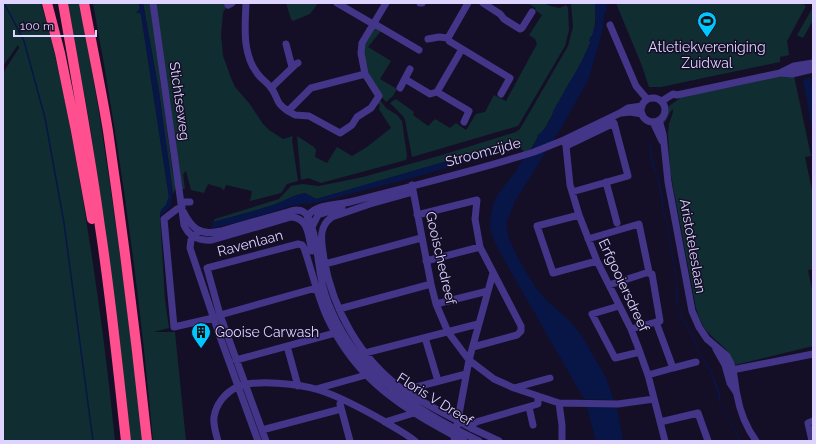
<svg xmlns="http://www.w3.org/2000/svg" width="816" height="444" viewBox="0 0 816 444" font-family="Raleway,sans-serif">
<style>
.green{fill:#102e31}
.water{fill:#071647}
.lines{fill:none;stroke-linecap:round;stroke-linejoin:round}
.stream{stroke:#071647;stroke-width:1.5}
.minor{stroke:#433689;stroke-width:7}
.highway{stroke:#ff4f8e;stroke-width:10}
.labels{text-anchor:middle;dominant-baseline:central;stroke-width:3;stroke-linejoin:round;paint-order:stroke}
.poi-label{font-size:14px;fill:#ded4ff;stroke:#150e27}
.street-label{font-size:14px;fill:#ded4ff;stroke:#150e27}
</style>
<rect width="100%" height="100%" fill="#150e27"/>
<path class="green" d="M3,3H41C57,56 67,111 77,165C93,257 106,349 115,441H3V73L19,48L18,45L3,66Z
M68,3H80C107,148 126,294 143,441H130L114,296L91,132Z
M93,3H139C140,7 139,11 141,14L169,197L166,205L161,210L160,216L165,300L169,328L153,332H175L186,441H153C140,294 120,148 93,3Z
M143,3H150L172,168L176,187L173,194L159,92Z
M156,3L229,4L223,12L221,35L223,56L231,78L235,87L249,103L263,124L269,130L283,139L293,136L292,140L298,181L287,184L281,193L250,201L252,191L226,185L224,190L222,189V188L208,184L204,193L191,190L186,171L183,174L185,189H182Z
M286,3H318L310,14L293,21L291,19Z
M527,3H544L550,6L560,8L566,5L568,8L569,30L565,46L518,126L412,157L405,120L403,116L390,103L396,99L414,112L413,115L428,126L435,119L450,128L456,123L466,130L476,114L485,112L494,95L506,101L537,44L535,39L529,35L542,15L535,10L536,8Z
M571,3H595C596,16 596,29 590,41H591L582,61L571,82L569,83L543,132L539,135L531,149L524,152L520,147L521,143L316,199L305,193C294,195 286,200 276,204C255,211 234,216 213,222L215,219L279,199L291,186L302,184L319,186L363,177L442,155L516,132L520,129L568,46L573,27Z
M616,3H805L804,5L806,6L787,41L789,55L780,57V62L661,87H649L642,66Z
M813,7V20L803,38L797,35Z
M374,27L381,31L368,47L391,61L380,79L397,89L393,96L386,102C375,88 360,64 364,46C365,40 371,33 374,27Z
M794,76L811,156L805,157L813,195V269L808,270L813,294V346L735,365C730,348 715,342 705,329C701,323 698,315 696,308L670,170L668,134L669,124L673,112V109C668,113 668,120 663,124L662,122L669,106L682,97L775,77Z
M379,99L386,108L397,115L402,121L407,156L406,160L321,183L308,178L301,180L297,136L314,147L316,150L315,157L327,163L337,147L352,156L367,147L391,128L379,109L380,105L377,103Z"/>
<path class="water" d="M139,3H143L159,92L173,194L171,206L160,216L161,210L166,205L169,197L141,15L140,13H136L140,8Z
M595,3H606L607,11H605L602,33L589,78L563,125L515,201L506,224L509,239L520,262L536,288L546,300L568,319L582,336L605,376L614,400L584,399L502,256C499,250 496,244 493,238C488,226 491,209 496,197L518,168V167L539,137L537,136C544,130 552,121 553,111L582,61L591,42L589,41L590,37L592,36L596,22Z
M810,77L813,93V134L803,80Z
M519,140L522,143L520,147L408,179L315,203L294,205L236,223L211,228L213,222C234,216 255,211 276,204C286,200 294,195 305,193L316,199Z
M650,140L654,167L658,175L663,197V207L668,225L678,288V311L693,335L700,353L712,372L720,393V402L738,435L740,441H738L737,435L719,402L718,394L711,373L699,353L692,336L678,313L676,295L677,288L667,226L662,208L661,198L657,175L652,167L649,141Z
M587,407H617L623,441H596Z"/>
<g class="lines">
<path class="stream" d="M4,3L24,41L45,118L64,223L93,441"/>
<path class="minor" d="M153,3L184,225C189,237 199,241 212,240L291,217C309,218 308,236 312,251
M246,3C245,26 242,53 257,73C261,79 268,83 272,89C279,100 275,102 288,111L311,88L365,74
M337,3L373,24
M420,3H422
M468,3L448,38L449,41L510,78L501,94
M483,3L500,14L504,19L520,29L522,28L532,12
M228,5L232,3
M373,23L419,50
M610,25L636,86L647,99
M428,39L439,37L448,38
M286,44L292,67
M780,73L794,66L813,63
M405,79L430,94L437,92L469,111L464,122
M271,88L296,64L298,63
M400,88L410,69
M437,92L462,49
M641 110a12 12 0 1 1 24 0a12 12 0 1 1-24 0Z
M662,101L673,94L677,95L780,73L792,74L813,69
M288,111L295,115L309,116L340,133L352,125L357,117L371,108L379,96L365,74L361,53L362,43L386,3
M622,113L630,112L642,114
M659,120L663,134L668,182L692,311L699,327L707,339L727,356C735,368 734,381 737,395C740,412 746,427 756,441
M653,122L662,141
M564,140L566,146L570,185L579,215L597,261L631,329L638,347L648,375L665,441
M566,146L614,123L628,176L572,192
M606,182L617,223
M412,185L431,284L436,304L448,332L469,360L494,379L514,388L559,403L618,404L654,399
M413,192L370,204L332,217C317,227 322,244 324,259C333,310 360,358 402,389C424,404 448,415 471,428L473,424L476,422L538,404V396
M181,202H190
M182,207L177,209L164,219L174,327L213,318
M183,211C192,229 200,236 221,231L291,211C296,210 301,209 305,213C315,222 318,263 321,277C323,289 327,301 332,312C360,377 418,411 479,441
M417,215L477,200L475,219L480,247L426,261
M579,215L537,226L553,273L597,261
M307,219C310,204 339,205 350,202C412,186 474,171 534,152L564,140L620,113L628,108L642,106
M312,227L318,215L342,207
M196,234L191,240L190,248L219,334L258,441
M588,239L639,224L649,272L609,285
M325,264L421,238
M649,272L650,274H652L660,321L656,322
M436,304L488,291
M619,306L592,314L615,358L640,352
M339,309L431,284
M220,315L316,288
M631,329L656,322L673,368L648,375
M426,341L438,381
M287,346L298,386
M473,347L517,335L521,331V326L480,247
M716,349L725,365L730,383L736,392
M365,353L478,324
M236,360L335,333
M673,368L696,362
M727,371L813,354
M514,388L550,378
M316,389L366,375
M405,390L466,374
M559,403L562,425V441
M340,404L350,441
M529,407L533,425
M385,422L414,413
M660,422L698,413L708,441
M471,428L499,441
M262,430L341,409
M218,441C216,434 213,425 214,417C216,404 225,393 237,387C255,379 300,384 319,390C341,397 361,408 382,420C393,427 405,433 415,441
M266,441L220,315L207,268L298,244L302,245L304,248C312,271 317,295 327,317C357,382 404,409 464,441
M454,441L469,360L493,273
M812,441L808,423L813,421"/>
<path class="highway" d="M47,3L60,53L76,131L92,219
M63,3C76,78 90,152 100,227C111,298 118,370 126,441
M84,3C92,46 101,88 108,131C123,234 136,337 147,441"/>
</g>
<defs>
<g id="stadium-pin" transform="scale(1)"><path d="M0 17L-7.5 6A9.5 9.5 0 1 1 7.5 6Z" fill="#00c7ff" stroke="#150e27"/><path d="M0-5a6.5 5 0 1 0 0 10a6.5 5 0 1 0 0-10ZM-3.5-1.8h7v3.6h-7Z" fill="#111"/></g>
<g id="building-pin" transform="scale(1)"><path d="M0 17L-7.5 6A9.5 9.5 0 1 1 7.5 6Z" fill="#00c7ff" stroke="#150e27"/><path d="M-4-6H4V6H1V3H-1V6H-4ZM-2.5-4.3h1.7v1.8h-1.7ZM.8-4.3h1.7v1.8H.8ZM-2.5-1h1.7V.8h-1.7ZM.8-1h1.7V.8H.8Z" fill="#111"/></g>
</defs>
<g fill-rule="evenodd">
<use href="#stadium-pin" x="707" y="21"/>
<use href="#building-pin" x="201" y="332"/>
</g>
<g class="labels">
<g class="poi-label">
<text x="707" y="47">Atletiekvereniging<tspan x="707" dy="16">Zuidwal</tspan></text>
<text x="215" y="332" text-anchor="start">Gooise Carwash</text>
</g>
<g class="street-label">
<text transform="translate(180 101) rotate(82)">Stichtseweg</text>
<text transform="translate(483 152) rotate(-15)">Stroomzijde</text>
<text transform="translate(250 243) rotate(-15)">Ravenlaan</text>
<text transform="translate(693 246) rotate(80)">Aristoteleslaan</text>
<text transform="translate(441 258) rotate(77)">Gooischedreef</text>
<text transform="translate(624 285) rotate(65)">Erfgooiersdreef</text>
<text transform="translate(435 399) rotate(32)">Floris V Dreef</text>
</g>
</g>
<rect width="816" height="444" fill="none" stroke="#ded4ff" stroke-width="8"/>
<path d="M14 30v6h82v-6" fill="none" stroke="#ded4ff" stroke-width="2"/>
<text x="20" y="30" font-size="12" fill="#ded4ff" stroke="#150e27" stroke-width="3" paint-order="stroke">100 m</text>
</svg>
